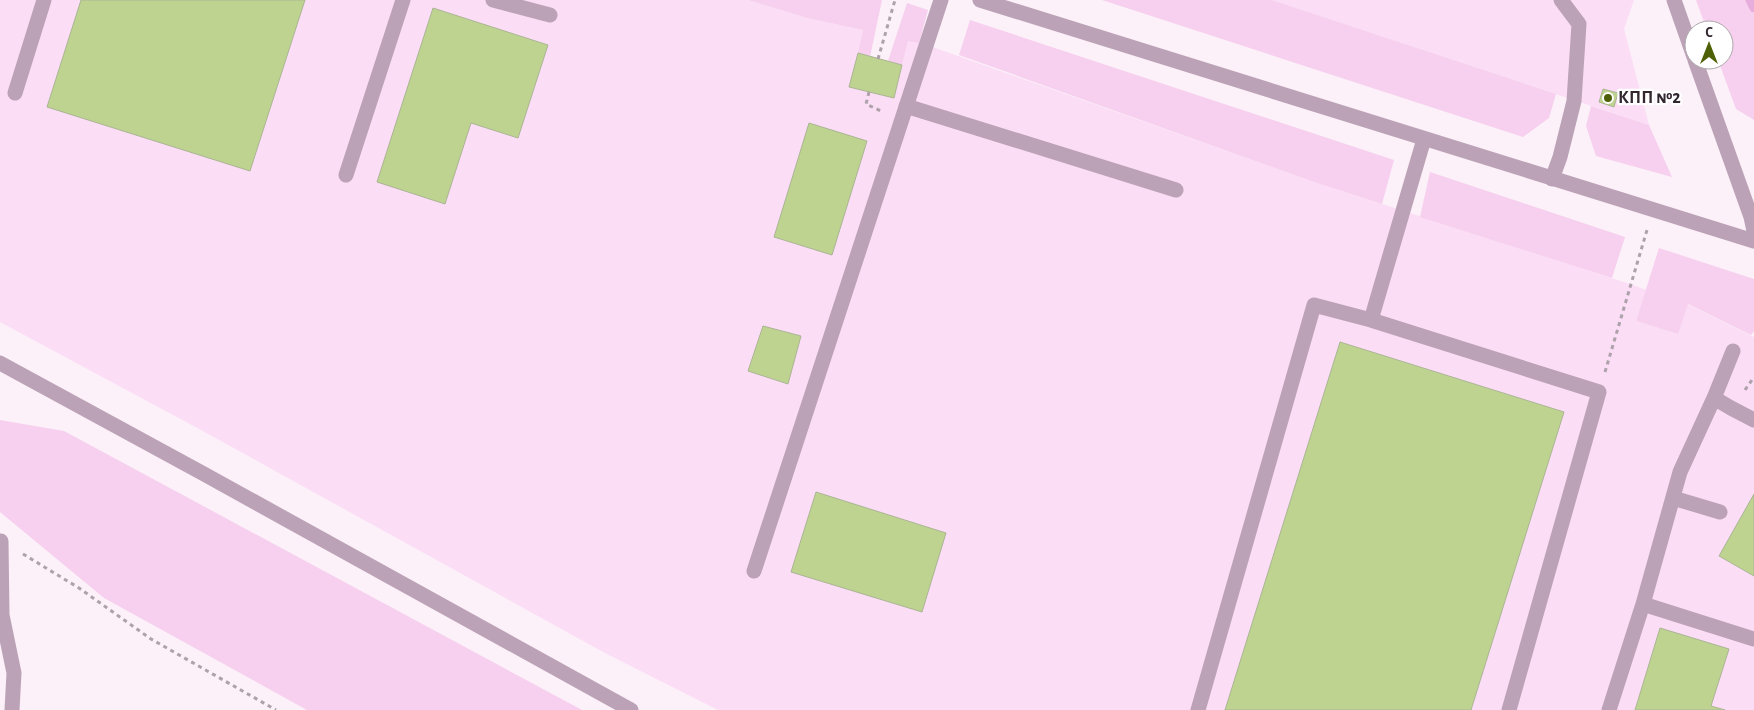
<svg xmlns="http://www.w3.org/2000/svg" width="1754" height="710" viewBox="0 0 1754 710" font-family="'Alegreya Sans',sans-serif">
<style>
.built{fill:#fbddf5}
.green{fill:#f6d0ee}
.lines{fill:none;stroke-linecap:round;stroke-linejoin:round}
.stream{stroke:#e7addc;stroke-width:9}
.building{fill:#bfd390;stroke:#aab594}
.path{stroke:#ada1aa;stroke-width:3;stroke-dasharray:4 4;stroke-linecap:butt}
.minor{stroke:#bca2b6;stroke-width:15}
.poi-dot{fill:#4e6006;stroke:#fff;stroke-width:2}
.labels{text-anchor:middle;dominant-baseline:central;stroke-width:4.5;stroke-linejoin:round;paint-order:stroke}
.poi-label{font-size:18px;font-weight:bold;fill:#32262f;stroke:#fff;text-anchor:start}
</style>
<rect width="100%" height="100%" fill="#fcf0f9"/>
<path class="built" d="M0,0H748L807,18L863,30L858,54L902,65L908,40L927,45L1317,183L1630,284L1646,290L1636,321L1678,334L1687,304L1754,337V710H718L605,653L201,430L0,322Z
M1272,0H1634L1624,29L1649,125Z"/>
<path class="green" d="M748,0H882L870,57L858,53L863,30L807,18Z
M1102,0H1272L1556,94L1549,118L1523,137Z
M1696,0H1747L1754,14V120L1736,109L1718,60H1724V30H1707Z
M907,3L928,10L919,43L908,41L902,65L888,61Z
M970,20L1394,160L1382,204L1317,183L959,55Z
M1591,106L1649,125L1672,177L1596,156L1586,126Z
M1430,172L1625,237L1612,278L1420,217Z
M1659,248L1754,279V331L1751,335L1688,304L1678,334L1636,321Z
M0,420L64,431L582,710H307L104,598L0,512Z"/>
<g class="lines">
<path class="stream" d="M1750,0L1754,8"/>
</g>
<path class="building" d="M81,0H305L250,171L47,107Z
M433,8L548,45L518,138L471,123L445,204L377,182Z
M858,53L902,65L894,98L849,87Z
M1603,89L1618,93L1614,107L1599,102Z
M809,123L867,141L832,255L774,237Z
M763,326L801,336L788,384L748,371Z
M1340,342L1564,412L1471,710H1225Z
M816,492L946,533L922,612L791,572Z
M1754,494V576L1719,556Z
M1660,628L1729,649L1711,706L1725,710H1635Z"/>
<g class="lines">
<path class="path" d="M878,59L895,0
M869,92L866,104L883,112
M1605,372L1647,230
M1745,390L1754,377
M23,554L79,588L151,639L276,710"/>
<path class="minor" d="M493,0L550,15
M980,0L1754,241
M1674,0L1694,57
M1695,60L1751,217L1754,231
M15,93L44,0
M906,106L1176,190
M346,175L403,0
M1552,179L1560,157L1574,101L1579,24L1561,0
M1371,320L1424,139
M0,363L204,474L631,710
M1714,398L1731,408L1754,420
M1673,498L1720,512
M1,541L2,615L14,673L12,710
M754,571L941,0
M1643,604L1754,639
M1198,710L1314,305L1371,320L1599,392L1509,710
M1609,710L1643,604L1680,472L1714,398L1733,351"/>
</g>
<circle class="poi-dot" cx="1608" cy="98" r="5"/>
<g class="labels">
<g class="poi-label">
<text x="1618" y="98">КПП №2</text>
</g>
</g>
<g transform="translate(1709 45)"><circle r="24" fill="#ffffff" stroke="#ada8ac"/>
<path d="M0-4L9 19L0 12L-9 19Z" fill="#4e6006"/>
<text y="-8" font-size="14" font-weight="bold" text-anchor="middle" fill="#32262f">С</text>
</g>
</svg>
